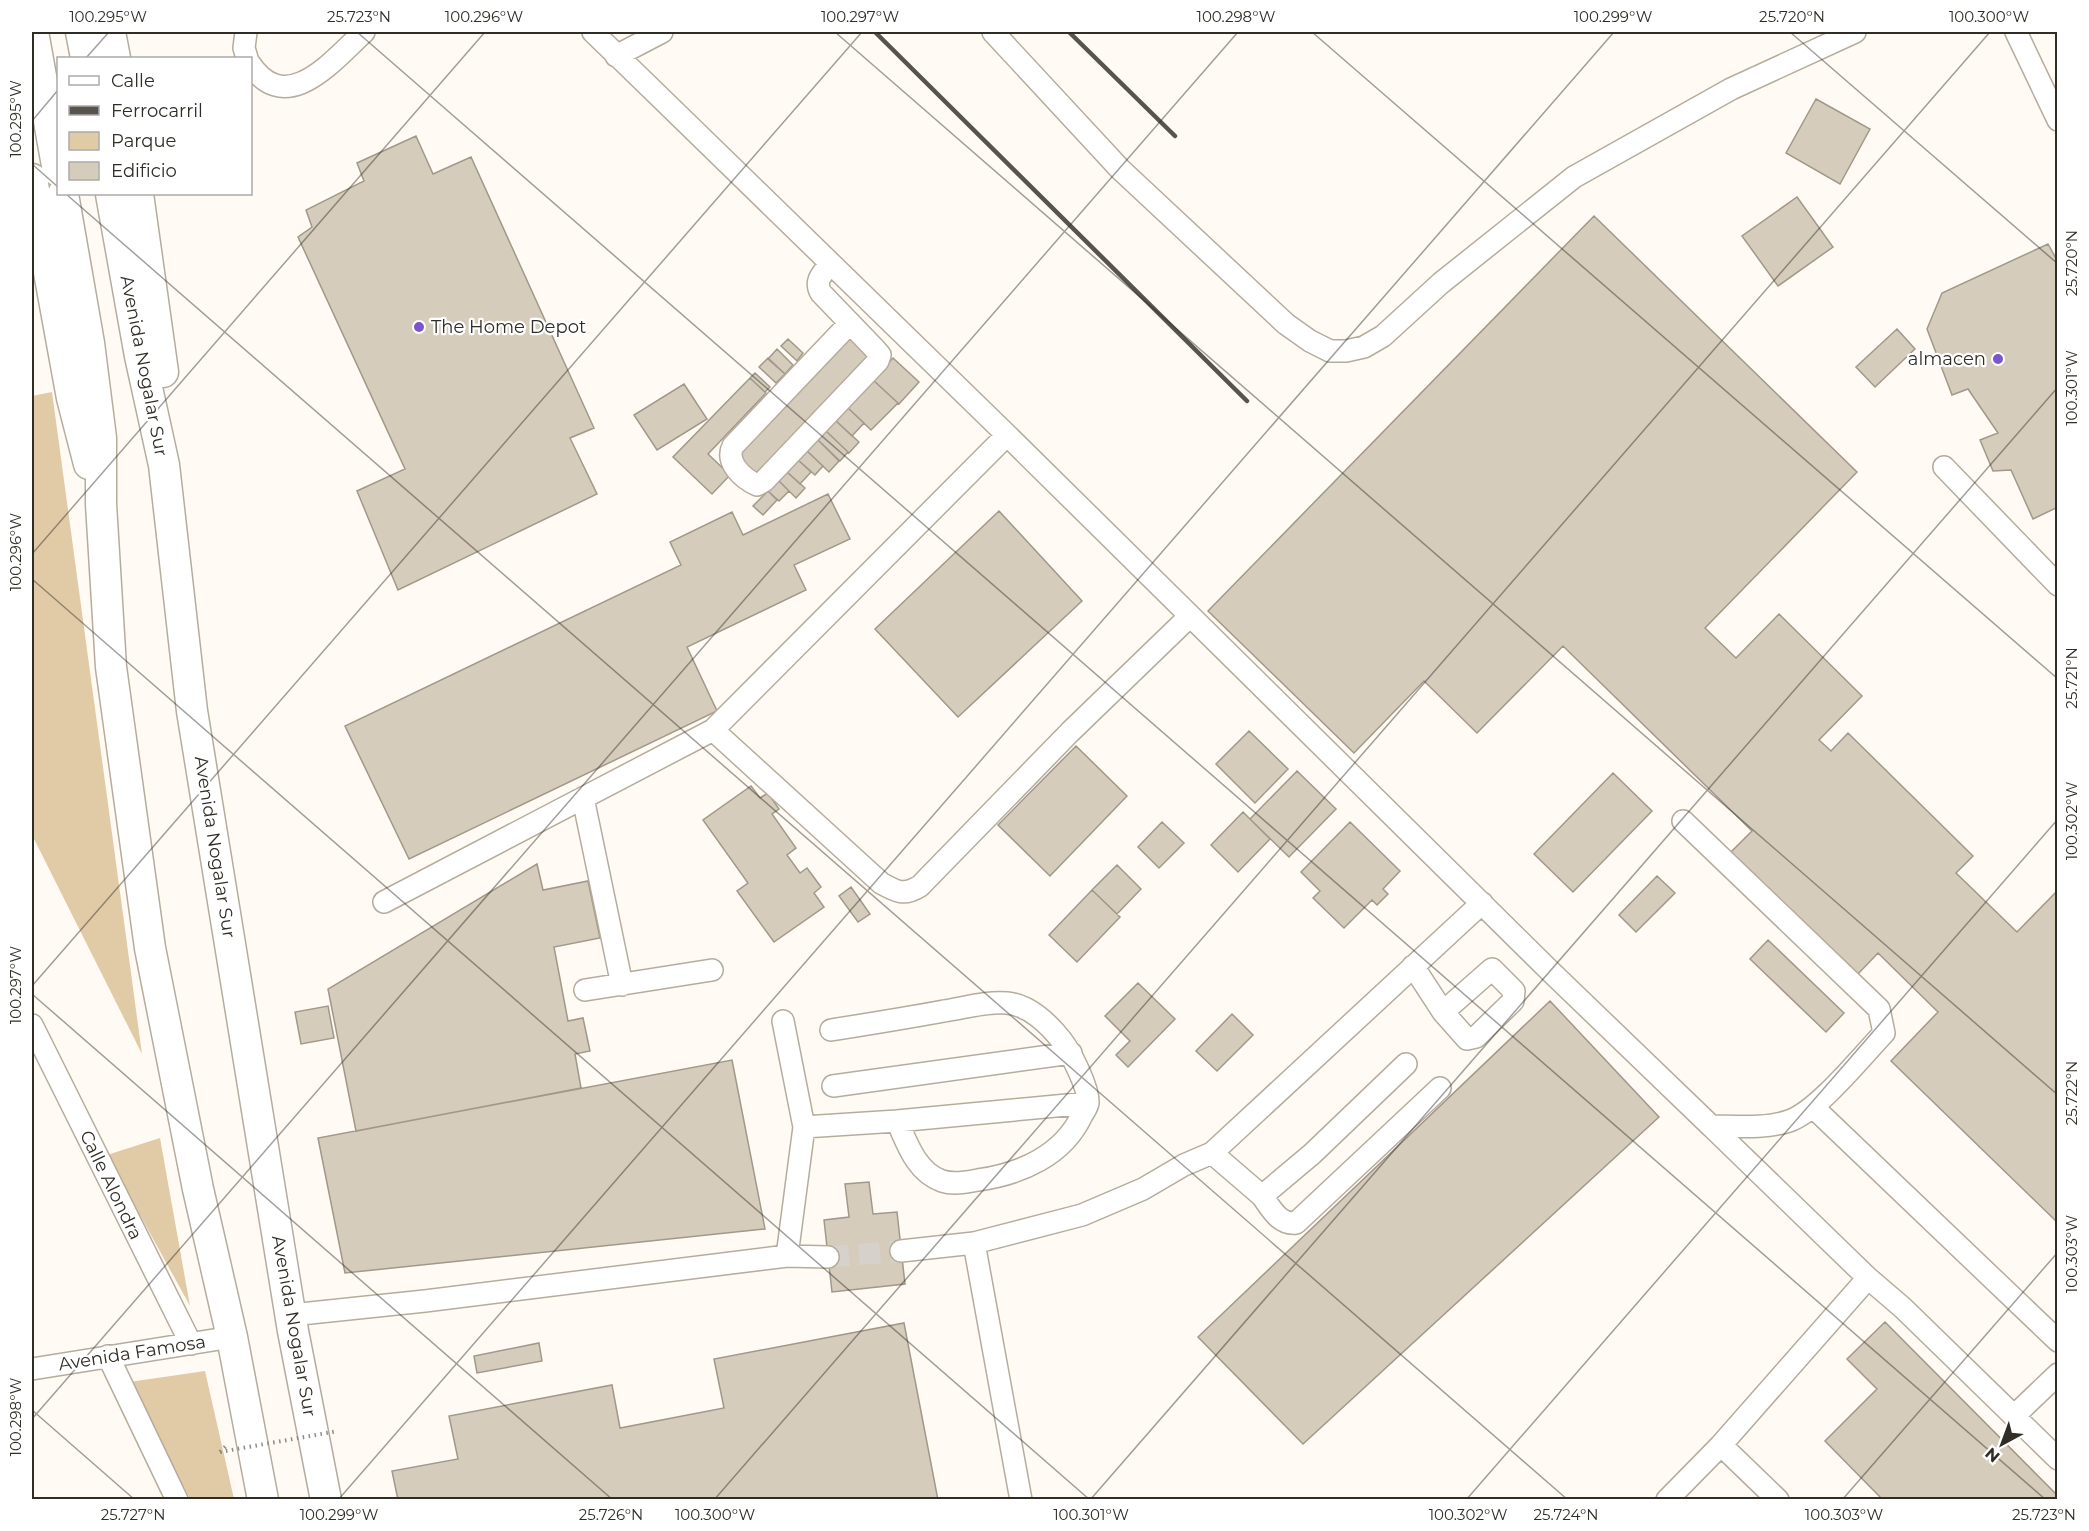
<svg xmlns="http://www.w3.org/2000/svg" width="2089" height="1531" viewBox="0 0 2089 1531" font-family="Montserrat,sans-serif">
<style>
.green{fill:#e1cba7}
.building{fill:#d6ccbc;stroke:#a19889;stroke-width:1.5}
.lines{fill:none;stroke-linecap:round;stroke-linejoin:round}
.minor-tunnel{stroke:#d6d2cb;stroke-width:21;stroke-dasharray:21 10;stroke-linecap:butt}
.minor-casing{stroke:#b6ac9d;stroke-width:24}
.highway-casing{stroke:#b6ac9d;stroke-width:33}
.path{stroke:#8f8b84;stroke-width:4;stroke-dasharray:1.5 4.5;stroke-linecap:butt}
.minor{stroke:#fff;stroke-width:21}
.highway{stroke:#fff;stroke-width:30}
.rail{stroke:#57544d;stroke-width:4.5}
.path-bridge{stroke:#8f8b84;stroke-width:4;stroke-dasharray:1.5 4.5;stroke-linecap:butt}
.ticks{fill:none;stroke:#302d26;stroke-width:1.5;stroke-opacity:0.45}
.poi-dot{fill:#7b55cf;stroke:#fff;stroke-width:2}
.labels{text-anchor:middle;dominant-baseline:central;stroke-width:4.5;stroke-linejoin:round;paint-order:stroke}
.poi-label{font-size:18px;fill:#302d26;stroke:#fff;text-anchor:start}
.street-label{font-size:18px;fill:#302d26;stroke:#fff}
.neatline{fill:none;stroke:#302d26;stroke-width:2}
.ticks-label{font-size:15px;text-anchor:middle;fill:#302d26}
</style>
<rect width="100%" height="100%" fill="#fffbf4"/>
<path class="green" d="M52,392L142,1054L32,835V396Z
M160,1138L190,1306L107,1155Z
M205,1371L234,1499H190L129,1382Z"/>
<path class="building" d="M1816,99L1870,129L1840,184L1786,153Z
M416,136L433,174L471,157L594,428L570,438L597,494L398,590L357,491L405,469L298,237L312,227L306,210L364,181L357,163Z
M1797,197L1833,247L1778,286L1742,236Z
M1594,216L1857,472L1705,628L1736,658L1779,614L1862,696L1819,740L1831,751L1848,733L1973,856L1956,873L2017,932L2058,890V1223L1891,1061L1938,1012L1878,953L1857,975L1731,852L1752,831L1563,646L1477,733L1424,681L1354,753L1208,611Z
M2048,244L2058,262V507L2033,519L2011,470L1993,471L1980,440L1998,433L1968,389L1952,395L1927,329L1942,293Z
M1897,329L1915,349L1875,387L1856,367Z
M849,336L869,355L754,477L733,457Z
M788,339L803,353L797,361L781,346Z
M777,349L793,365L785,374L768,359Z
M768,358L785,374L776,383L759,367Z
M893,358L919,382L899,404L873,380Z
M755,373L770,387L765,392L750,378Z
M750,378L766,393L708,454L730,475L712,494L673,457Z
M873,380L898,403L871,430L847,407Z
M684,384L707,419L657,450L634,415Z
M847,407L864,423L852,436L835,420Z
M835,420L859,442L849,453L825,430Z
M825,430L848,452L840,461L817,439Z
M817,439L839,461L829,472L806,450Z
M806,450L823,466L815,475L797,459Z
M797,459L811,472L800,484L786,471Z
M786,471L805,488L796,498L778,480Z
M778,480L789,491L779,501L768,491Z
M768,491L777,500L763,515L753,506Z
M828,494L850,539L794,565L806,590L687,647L717,711L409,859L345,726L681,565L670,542L732,512L743,535Z
M999,511L1082,601L958,717L875,629Z
M1249,731L1288,769L1255,803L1216,764Z
M1076,746L1127,796L1050,876L998,825Z
M1297,771L1336,809L1289,857L1250,819Z
M1613,773L1652,811L1573,892L1534,854Z
M751,786L760,798L768,793L779,809L772,814L796,848L787,855L800,873L807,868L821,887L814,893L824,907L774,942L737,891L748,883L703,820Z
M1243,812L1270,839L1238,872L1211,845Z
M1162,822L1184,843L1159,868L1138,847Z
M1350,822L1400,871L1383,889L1388,894L1377,905L1372,900L1344,928L1313,898L1320,891L1301,872Z
M537,864L543,890L588,881L600,938L554,947L568,1021L583,1018L590,1051L575,1054L581,1088L356,1131L328,989Z
M1117,865L1141,889L1117,914L1092,890Z
M1657,876L1675,893L1636,932L1619,915Z
M851,887L870,914L858,922L839,896Z
M1092,890L1120,917L1077,962L1049,935Z
M1768,940L1844,1013L1826,1032L1750,959Z
M1138,983L1175,1019L1128,1067L1116,1055L1130,1041L1105,1016Z
M1550,1001L1659,1117L1303,1444L1198,1337Z
M328,1006L334,1038L301,1044L295,1012Z
M1232,1014L1253,1035L1217,1071L1196,1051Z
M732,1060L765,1229L345,1273L318,1138Z
M869,1182L873,1214L897,1212L905,1284L832,1292L824,1220L849,1217L845,1184Z
M1885,1322L2058,1496V1500H1883L1825,1441L1877,1389L1847,1359Z
M904,1323L938,1500H398L392,1471L458,1459L449,1416L612,1385L620,1428L724,1408L714,1359Z
M539,1343L542,1361L477,1373L474,1356Z"/>
<g class="lines">
<path class="minor-tunnel" d="M828,1257L901,1251"/>
<g class="minor-casing">
<path id="minor" d="M246,32L244,48L247,58
M593,32L1007,435L1550,971L1711,1126C1736,1126 1765,1129 1789,1121C1818,1111 1861,1057 1884,1033L1879,1009L1683,821
M993,32L1120,169L1286,324L1310,341L1330,351H1346L1364,347L1383,336L1441,283L1574,177L1731,89L1855,32
M2016,32L2058,120
M616,56L662,32
M250,64C287,119 334,59 364,32
M830,264C822,274 814,281 821,293L873,347L880,355L878,361L764,481L757,485C742,478 725,462 733,446L850,323
M1007,435L713,730L881,883C897,892 904,896 920,886L1070,732L1190,616
M1944,467L2058,585
M583,798L622,985
M384,902L713,730
M1413,966L1443,1012L1467,1039L1476,1037L1513,1001L1514,991L1492,969L1443,1012
M585,990L712,970
M783,1021L804,1127L787,1256
M32,1025L191,1344
M831,1030C869,1024 906,1018 944,1011C964,1008 987,1001 1007,1003C1029,1005 1049,1024 1062,1041C1071,1053 1089,1088 1088,1103C1087,1107 1084,1112 1082,1115C1063,1156 1020,1174 978,1180C967,1182 954,1185 942,1181C916,1172 907,1143 897,1121
M833,1086L1071,1053
M1813,1107L2058,1341
M1711,1126L1868,1278
M804,1127L897,1121L1088,1103
M1212,1153L1262,1196L1312,1154L1406,1064
M1262,1196C1271,1208 1279,1225 1296,1223L1440,1088
M974,1243L1021,1500
M901,1251L974,1243L1082,1215L1143,1189L1184,1165L1212,1153L1482,903
M291,1315L425,1301L787,1256L828,1257
M108,1356L177,1500
M32,1369L232,1337
M2014,1416L2058,1374
M1721,1445L1778,1500
M1667,1500L1721,1445L1868,1278L1903,1308L2058,1459"/>
</g>
<g class="highway-casing">
<path id="highway" d="M33,32L58,171
M81,32L86,58
M110,32L115,58
M32,179L72,398L89,464
M63,194L89,343L101,438V504L111,667L150,948L198,1189L232,1337L263,1500
M111,194L140,356L164,465L192,711L293,1331L326,1500
M138,194L163,372"/>
</g>
<path class="path" d="M220,1452L228,1444"/>
<use href="#minor" class="minor"/>
<use href="#highway" class="highway"/>
<path class="rail" d="M875,32L1247,401
M1069,32L1175,136"/>
<path class="path-bridge" d="M220,1452L338,1431"/>
</g>
<path class="ticks" d="M357,32L2046,1500M835,32L2058,1095M1312,32L2058,679M1790,32L2058,264M86,58L109,32M32,121L58,90M32,164L58,187M66,194L1568,1500M32,554L485,32M32,579L1090,1500M32,986L862,32M32,994L613,1500M32,1410L135,1500M32,1419L1238,32M338,1500L1614,32M714,1500L1990,32M1090,1500L2058,387M1466,1500L2058,819M1842,1500L2058,1252"/>
<g class="poi-dot">
<circle cx="419" cy="327" r="6"/>
<circle cx="1998" cy="359" r="6"/>
</g>
<g class="labels">
<g class="poi-label">
<text x="431" y="327">The Home Depot</text>
<text x="1986" y="359" text-anchor="end">almacen</text>
</g>
<g class="street-label">
<text transform="translate(144 366) rotate(79)">Avenida Nogalar Sur</text>
<text transform="translate(215 847) rotate(81)">Avenida Nogalar Sur</text>
<text transform="translate(111 1185) rotate(64)">Calle Alondra</text>
<text transform="translate(294 1326) rotate(80)">Avenida Nogalar Sur</text>
<text transform="translate(132 1353) rotate(-9)">Avenida Famosa</text>
</g>
</g>
<rect width="2089" height="1531" fill="none" stroke="#ffffff" stroke-width="66"/>
<rect x="57" y="57" width="195" height="138" fill="#ffffff" stroke="#acaba8" stroke-width="1.5"/>
<rect x="69" y="76" width="30" height="9" fill="#ffffff" stroke="#acaba8" stroke-width="1.5"/>
<text x="111" y="87" font-size="18" fill="#302d26">Calle</text>
<rect x="69" y="106" width="30" height="9" fill="#57544d" stroke="#acaba8" stroke-width="1.5"/>
<text x="111" y="117" font-size="18" fill="#302d26">Ferrocarril</text>
<rect x="69" y="132" width="30" height="18" fill="#e1cba7" stroke="#acaba8" stroke-width="1.5"/>
<text x="111" y="147" font-size="18" fill="#302d26">Parque</text>
<rect x="69" y="162" width="30" height="18" fill="#d6ccbc" stroke="#acaba8" stroke-width="1.5"/>
<text x="111" y="177" font-size="18" fill="#302d26">Edificio</text>
<g transform="translate(2002 1444) rotate(221)" stroke="#ffffff" stroke-width="4.5" paint-order="stroke">
<path d="M0-4.5L10 22L0 15L-10 22Z" fill="#302d26"/>
<text y="-9" font-size="16" font-weight="bold" text-anchor="middle" fill="#302d26">N</text>
</g>
<rect x="33" y="33" width="2023" height="1465" class="neatline"/>
<g class="ticks-label">
<text x="108" y="22">100.295°W</text>
<text x="359" y="22">25.723°N</text>
<text x="484" y="22">100.296°W</text>
<text x="860" y="22">100.297°W</text>
<text x="1236" y="22">100.298°W</text>
<text x="1613" y="22">100.299°W</text>
<text x="1792" y="22">25.720°N</text>
<text x="1989" y="22">100.300°W</text>
<text transform="translate(16 119) rotate(-90)" y="5">100.295°W</text>
<text transform="translate(2072 263) rotate(-90)" y="5">25.720°N</text>
<text transform="translate(2072 388) rotate(-90)" y="5">100.301°W</text>
<text transform="translate(16 552) rotate(-90)" y="5">100.296°W</text>
<text transform="translate(2072 678) rotate(-90)" y="5">25.721°N</text>
<text transform="translate(2072 821) rotate(-90)" y="5">100.302°W</text>
<text transform="translate(16 985) rotate(-90)" y="5">100.297°W</text>
<text transform="translate(2072 1093) rotate(-90)" y="5">25.722°N</text>
<text transform="translate(2072 1254) rotate(-90)" y="5">100.303°W</text>
<text transform="translate(16 1417) rotate(-90)" y="5">100.298°W</text>
<text x="133" y="1520">25.727°N</text>
<text x="339" y="1520">100.299°W</text>
<text x="611" y="1520">25.726°N</text>
<text x="715" y="1520">100.300°W</text>
<text x="1091" y="1520">100.301°W</text>
<text x="1468" y="1520">100.302°W</text>
<text x="1566" y="1520">25.724°N</text>
<text x="1844" y="1520">100.303°W</text>
<text x="2044" y="1520">25.723°N</text>
</g>
</svg>
